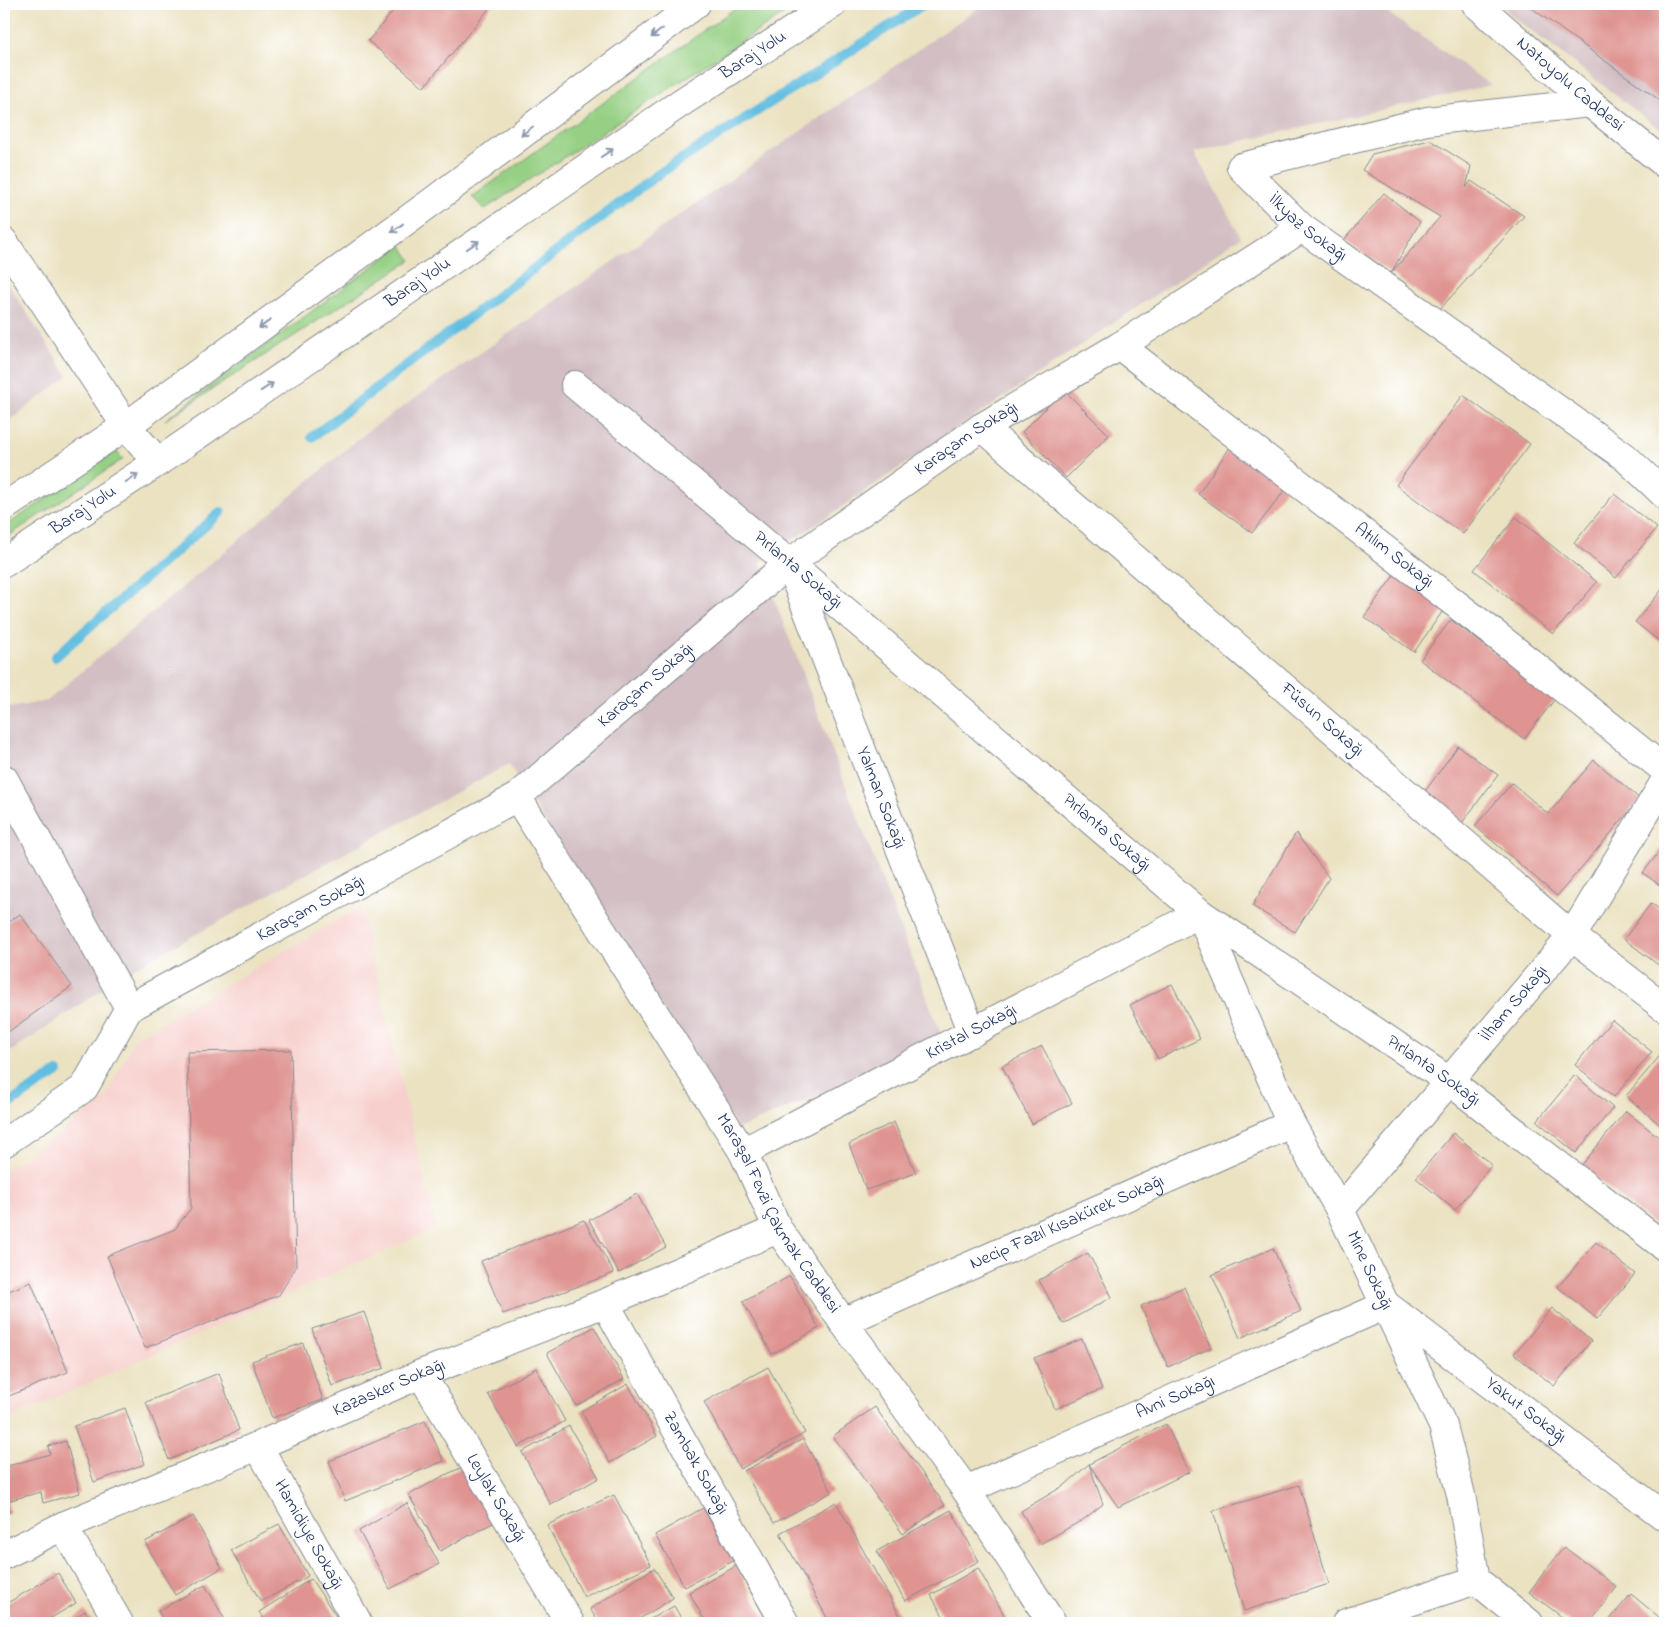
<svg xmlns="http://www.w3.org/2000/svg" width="1669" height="1627" viewBox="0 0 1669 1627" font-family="'Indie Flower',sans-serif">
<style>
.built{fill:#f7d0cd}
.industrial{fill:#d2bec3}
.green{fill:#96d084;stroke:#588071}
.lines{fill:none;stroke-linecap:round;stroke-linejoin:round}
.stream{stroke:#62bee0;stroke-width:10}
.building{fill:#df9491}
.street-casing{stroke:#838890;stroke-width:30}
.secondary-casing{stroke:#838890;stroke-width:30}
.primary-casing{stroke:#838890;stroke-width:30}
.street{stroke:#fff;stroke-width:28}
.secondary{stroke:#fff;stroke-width:28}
.primary{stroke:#fff;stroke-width:28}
.oneway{stroke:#8d97ae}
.labels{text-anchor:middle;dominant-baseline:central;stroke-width:4.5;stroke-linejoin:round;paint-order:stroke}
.street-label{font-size:18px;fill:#1b2f5e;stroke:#fff}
</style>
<rect width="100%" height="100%" fill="#fff"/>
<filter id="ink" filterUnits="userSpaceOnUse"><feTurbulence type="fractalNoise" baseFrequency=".02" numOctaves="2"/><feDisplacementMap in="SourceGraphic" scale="10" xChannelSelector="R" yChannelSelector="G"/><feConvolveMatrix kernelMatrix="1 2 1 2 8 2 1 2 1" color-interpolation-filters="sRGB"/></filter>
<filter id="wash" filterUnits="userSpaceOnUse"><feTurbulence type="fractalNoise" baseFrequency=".0096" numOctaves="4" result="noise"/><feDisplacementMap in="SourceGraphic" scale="20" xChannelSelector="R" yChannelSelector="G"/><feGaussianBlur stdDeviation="1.12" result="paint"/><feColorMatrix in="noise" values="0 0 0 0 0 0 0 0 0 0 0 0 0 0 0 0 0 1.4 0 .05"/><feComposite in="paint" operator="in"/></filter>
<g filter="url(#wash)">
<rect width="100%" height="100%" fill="#ebe2c1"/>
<path class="built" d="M360,907L436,1228L4,1421V1171L46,1143L104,1100L136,1037Z"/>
<path class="industrial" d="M984,4H1375L1491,85L1194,152L1241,237L760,562L944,1042L738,1129L509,764L134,968L4,1056V709L47,701L368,431Z
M1502,4H1665V133L1511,15Z
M4,278L68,376L4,425Z"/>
<path class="green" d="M741,4H799L485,209L472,197Z
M401,245L411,260L165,420Z
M116,451L123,459L4,539V527Z"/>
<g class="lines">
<path class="stream" d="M312,437L657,175L924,4
M55,657L221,512
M4,1107L58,1072"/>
</g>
<g id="blocks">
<path class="building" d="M399,4H493L424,87L368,41Z
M1526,4H1665V104Z
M1430,140L1471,166L1466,188L1471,181L1524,216L1440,309L1391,273L1440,217L1362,170L1372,154Z
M1384,193L1420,222L1391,273L1344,240Z
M1064,390L1109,435L1066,478L1022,432Z
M1463,395L1530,444L1463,534L1396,485Z
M1233,443L1288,486L1252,533L1198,494Z
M1614,494L1657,528L1616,578L1574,543Z
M1516,517L1597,582L1553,634L1474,570Z
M1398,570L1447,605L1414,652L1364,617Z
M1665,586V646L1635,622Z
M1451,620L1555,699L1524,739L1420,660Z
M1458,746L1498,775L1462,823L1423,794Z
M1594,760L1640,799L1557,896L1475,826L1512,783L1548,814Z
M1296,833L1329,878L1295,932L1252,906Z
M1665,844V889L1643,873Z
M1651,903L1665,913V970L1624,939Z
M20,914L72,986L4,1035V925Z
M1172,984L1200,1039L1158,1059L1130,1005Z
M1612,1020L1652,1052L1614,1097L1575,1065Z
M1042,1046L1072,1103L1032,1124L1002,1066Z
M291,1050L296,1267L279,1295L145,1348L107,1256L175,1229L191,1208L187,1052Z
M1664,1051L1665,1052V1129L1626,1096Z
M1575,1075L1613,1108L1576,1153L1537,1121Z
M1626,1111L1665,1142V1224L1660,1230L1581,1166Z
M894,1122L916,1173L866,1190L849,1144Z
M1453,1133L1492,1165L1455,1210L1416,1178Z
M637,1194L666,1247L619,1273L589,1220Z
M584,1220L614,1273L503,1314L481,1261Z
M1596,1242L1635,1274L1597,1319L1558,1287Z
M1273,1248L1301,1311L1240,1338L1212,1275Z
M1088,1253L1112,1297L1063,1324L1039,1280Z
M790,1276L819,1328L772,1354L743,1302Z
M31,1282L68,1372L4,1398V1293Z
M1184,1287L1211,1348L1168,1367L1141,1306Z
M1552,1308L1591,1341L1554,1386L1514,1354Z
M364,1312L384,1368L332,1386L312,1329Z
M594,1327L624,1379L576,1406L547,1353Z
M1082,1339L1102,1389L1055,1409L1034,1358Z
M303,1343L323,1400L272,1418L252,1361Z
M768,1367L805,1433L740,1469L704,1402Z
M536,1368L565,1421L518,1447L488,1394Z
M219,1373L239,1430L169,1460L146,1402Z
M628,1384L657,1436L610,1463L581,1411Z
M875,1407L945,1505L903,1534L833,1436Z
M125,1408L145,1464L94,1482L74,1426Z
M425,1421L444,1461L345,1501L329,1461Z
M1166,1424L1189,1472L1118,1507L1089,1464L1103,1504L1084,1519L1040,1544L1021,1511L1065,1485L1089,1464Z
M569,1426L599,1478L551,1505L522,1452Z
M803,1439L832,1492L774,1523L744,1471Z
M66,1441L80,1493L43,1503L41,1492L7,1501L10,1512L4,1514V1467L50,1454L48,1446Z
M467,1465L497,1521L440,1551L409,1495L441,1477Z
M1299,1485L1329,1584L1244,1611L1213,1511Z
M614,1495L651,1565L584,1597L547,1525Z
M836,1502L903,1621L899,1623H830L780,1533Z
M407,1503L439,1564L390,1589L359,1531Z
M703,1508L733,1561L685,1587L655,1535Z
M951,1510L979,1561L905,1601L877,1551Z
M193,1516L222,1568L175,1595L145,1542Z
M279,1524L308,1576L261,1602L231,1550Z
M1564,1547L1617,1587L1589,1623H1570L1529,1592Z
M736,1566L766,1619L757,1623H706L689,1592Z
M654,1568L673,1598L633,1623H599L590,1609Z
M978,1568L1007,1620L1002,1623H947L931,1595Z
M58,1573L76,1603L43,1623H4V1605Z
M311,1579L340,1622L338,1623H267L259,1612Z
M205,1585L227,1623H165L158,1611Z
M1631,1594L1665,1622V1623H1607Z
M674,1606L684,1623H643Z
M85,1611L94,1623H68Z"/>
</g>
</g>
<g filter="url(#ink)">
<use href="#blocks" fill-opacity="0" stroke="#838890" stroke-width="1"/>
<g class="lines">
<g class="street-casing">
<g id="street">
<path id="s1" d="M1590,103L1427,121L1241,167L1302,228L1625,457L1665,495"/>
<path d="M4,242L126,426"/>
<path id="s2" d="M1120,346L1491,631L1665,770"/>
<path id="s3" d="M575,385L789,563L1200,913L1449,1081L1665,1247"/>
<path id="s4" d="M982,427L1572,936L1665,1008"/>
<path id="s5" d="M790,566L972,1033"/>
<path d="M4,779L129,1008"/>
<path id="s6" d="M517,797L743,1152L778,1229L843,1322L966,1490L1052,1623"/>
<path id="s7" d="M4,1143L84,1088L129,1008L517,797L789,563L982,427L1120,346L1302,228"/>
<path id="s8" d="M743,1152L1200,913L1291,1124L1340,1210L1443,1426L1461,1495L1476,1580L1529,1623"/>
<path id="s9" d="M1340,1210L1572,936L1665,781"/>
<path id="s10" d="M605,1303L785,1623"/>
<path id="s11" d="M843,1322L1291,1124"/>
<path id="s12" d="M421,1374L570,1623"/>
<path id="s13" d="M258,1446L358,1623"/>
<path id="s14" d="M966,1490L1386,1305L1665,1517"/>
<path d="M63,1526L119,1623"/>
<path id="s15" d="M4,1555L63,1526L258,1446L421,1374L605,1303L778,1229"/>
<path d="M1346,1623L1476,1580"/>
</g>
</g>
<g class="secondary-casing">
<g id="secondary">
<path id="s16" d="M1476,4L1590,103L1665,164"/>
</g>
</g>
<g class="primary-casing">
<g id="primary">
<path d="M1478,4L1489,16"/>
<path d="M126,426L158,462"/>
<path d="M4,507L126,426L433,201L696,4"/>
<path id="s17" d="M4,563L158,462L682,102L833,4"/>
</g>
</g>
<use href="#street" class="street"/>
<use href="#secondary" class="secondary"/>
<use href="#primary" class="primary"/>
</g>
<defs><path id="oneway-shaft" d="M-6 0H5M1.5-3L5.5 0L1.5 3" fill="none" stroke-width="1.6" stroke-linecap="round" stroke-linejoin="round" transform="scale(1.25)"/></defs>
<g class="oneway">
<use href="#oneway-shaft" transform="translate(657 33) rotate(143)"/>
<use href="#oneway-shaft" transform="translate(527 131) rotate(143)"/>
<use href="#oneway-shaft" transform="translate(607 153) rotate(-34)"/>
<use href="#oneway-shaft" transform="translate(397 228) rotate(144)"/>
<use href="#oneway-shaft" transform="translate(473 245) rotate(-34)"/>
<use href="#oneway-shaft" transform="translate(265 324) rotate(144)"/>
<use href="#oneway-shaft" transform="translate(267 387) rotate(-34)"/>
<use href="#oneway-shaft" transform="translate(132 478) rotate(-33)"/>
</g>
</g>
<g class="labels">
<g class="street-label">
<text stroke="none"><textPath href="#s17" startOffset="905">Baraj Yolu</textPath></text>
<text stroke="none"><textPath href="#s16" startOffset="124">Natoyolu Caddesi</textPath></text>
<text stroke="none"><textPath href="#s1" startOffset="446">İlkyaz Sokağı</textPath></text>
<text stroke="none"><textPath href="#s17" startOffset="500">Baraj Yolu</textPath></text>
<text stroke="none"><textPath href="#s7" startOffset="1206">Karaçam Sokağı</textPath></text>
<text stroke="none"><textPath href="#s17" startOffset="95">Baraj Yolu</textPath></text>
<text stroke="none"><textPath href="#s2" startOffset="345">Atılım Sokağı</textPath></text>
<text stroke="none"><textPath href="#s3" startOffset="290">Pırlanta Sokağı</textPath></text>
<text stroke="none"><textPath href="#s7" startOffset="801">Karaçam Sokağı</textPath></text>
<text stroke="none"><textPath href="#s4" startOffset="449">Füsun Sokağı</textPath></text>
<text stroke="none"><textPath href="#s5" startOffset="249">Yalman Sokağı</textPath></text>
<text stroke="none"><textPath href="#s3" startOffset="695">Pırlanta Sokağı</textPath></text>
<text stroke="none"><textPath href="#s7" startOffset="396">Karaçam Sokağı</textPath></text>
<text stroke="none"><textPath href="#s9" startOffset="270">İlham Sokağı</textPath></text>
<text stroke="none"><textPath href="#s8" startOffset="258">Kristal Sokağı</textPath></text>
<text stroke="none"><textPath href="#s3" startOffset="1100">Pırlanta Sokağı</textPath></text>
<text stroke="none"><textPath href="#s6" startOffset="492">Maraşal Fevzi Çakmak Caddesi</textPath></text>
<text stroke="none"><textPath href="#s11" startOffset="245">Necip Fazıl Kısakürek Sokağı</textPath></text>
<text stroke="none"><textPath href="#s8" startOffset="912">Mine Sokağı</textPath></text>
<text stroke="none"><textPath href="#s15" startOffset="420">Kazasker Sokağı</textPath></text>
<text stroke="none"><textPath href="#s14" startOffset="229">Avni Sokağı</textPath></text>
<text stroke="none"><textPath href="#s14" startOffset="634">Yakut Sokağı</textPath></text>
<text stroke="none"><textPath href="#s10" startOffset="184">Zambak Sokağı</textPath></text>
<text stroke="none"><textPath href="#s12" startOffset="145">Leylak Sokağı</textPath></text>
<text stroke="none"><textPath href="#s13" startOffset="102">Hamidiye Sokağı</textPath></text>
</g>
</g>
<rect width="1669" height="1627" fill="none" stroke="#fff" stroke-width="20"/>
</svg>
